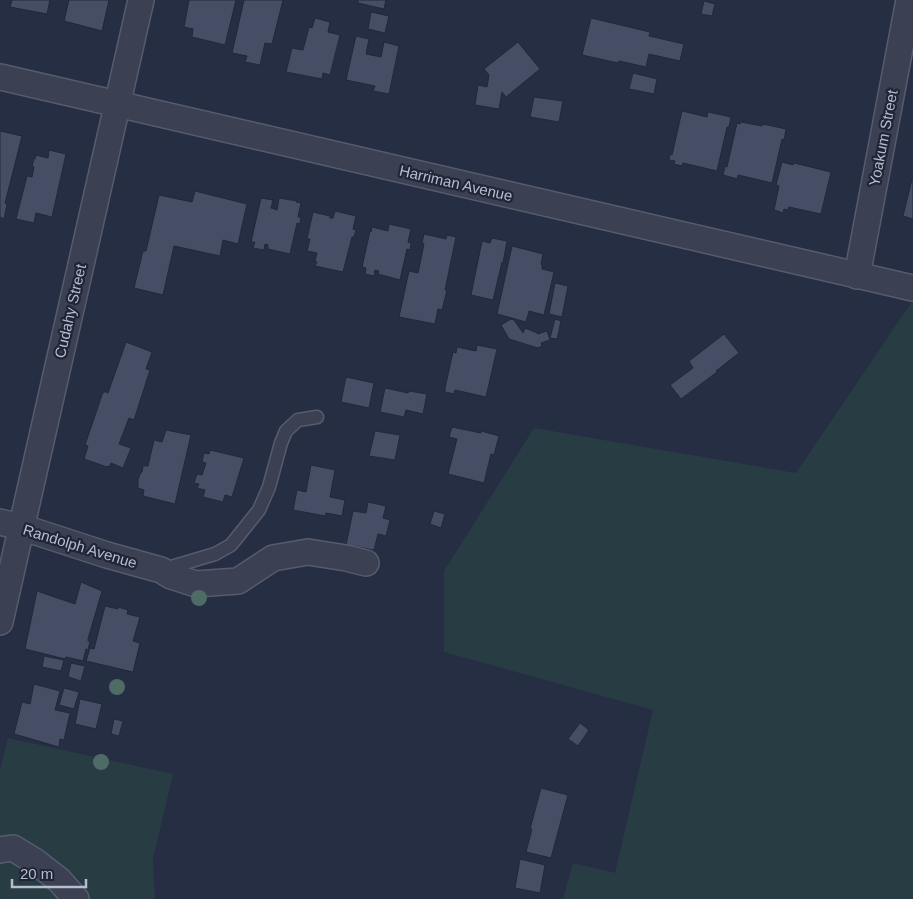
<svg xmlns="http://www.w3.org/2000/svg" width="913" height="899" viewBox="0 0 913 899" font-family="Helvetica,sans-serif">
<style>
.green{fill:#283c44}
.building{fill:#454e65;stroke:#21283a}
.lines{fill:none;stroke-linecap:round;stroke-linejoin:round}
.lane-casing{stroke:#565c6d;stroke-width:15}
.street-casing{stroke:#565c6d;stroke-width:28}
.lane{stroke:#3b4152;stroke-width:12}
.street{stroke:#3b4152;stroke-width:25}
.tree{fill:#4e6b65}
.labels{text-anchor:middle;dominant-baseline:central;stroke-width:4.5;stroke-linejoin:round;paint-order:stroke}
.street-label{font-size:15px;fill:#b8bdcc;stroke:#1f2638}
</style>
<rect width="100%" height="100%" fill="#262e43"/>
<path class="green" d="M913,300V899H563L573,863L615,873L653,710L444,652V571L534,428L796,473Z
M8,738L173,774L153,859L155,899H0V770Z"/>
<path class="building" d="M12,0H50L47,14L10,7Z
M69,0H109L102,31L64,21Z
M189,0H236L225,45L192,37L193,29L184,27Z
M244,0H283L272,44L265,43L260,65L245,62L247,56L232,53Z
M358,0H386L384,9L358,3Z
M704,1L715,4L712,16L701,14Z
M371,12L389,16L385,33L368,29Z
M315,18L330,22L328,32L340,35L330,75L323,73L322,79L286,72L292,48L303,50L309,27L312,28Z
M591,18L650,32L649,36L684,44L680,61L649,54L646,67L619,61L618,63L582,55Z
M356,36L369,39L366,54L381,57L384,42L399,46L389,94L373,91L375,86L346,80Z
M518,42L540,69L506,97L502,92L499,109L475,105L478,85L487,87L489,75L484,69Z
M633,73L657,79L654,94L629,89Z
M534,97L563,101L559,122L530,117Z
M682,111L707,117L708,112L731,117L729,127H727L717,171L683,163L682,166L674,164L675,161L669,160L670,154L672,155Z
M741,122L762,126L763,124L786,129L784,140L782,139L772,183L738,175L737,179L723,175L725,166L727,167L737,123L740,124Z
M0,131L22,136L5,203L7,204L4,219L0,217Z
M49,150L66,154L52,217L36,213L34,223L16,219L27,176L32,177L34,167L32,166L34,159H35L36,155L48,158Z
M782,162L793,165L794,163L831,172L821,214L789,207L788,210L784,209L783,213L774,210L779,186L776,185Z
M912,179L913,180V219L903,216Z
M195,191L247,204L238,244L223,240L220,256L174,246L163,295L134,288L143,251H146L159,195L192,202Z
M261,198L273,200L271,208L277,210L279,198L297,201L296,202L301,203L298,217H301L300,224L297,223L290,254L268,249V245L265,244L264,250L253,248L255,242H251Z
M335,211L356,216L353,229L356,230L354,237H352L343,272L315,266L317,262L315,261L317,253L307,251L310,239H307L313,212L330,216V218H333Z
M389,224L411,229L408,242L411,243L410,250L407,249L400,280L378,274L379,271L375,270L374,276L365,274L366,268L362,267L370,231L371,232L372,227L388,231Z
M424,234L446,239L447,235L456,237L445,290H447L442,310L438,309L435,324L399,317L409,271L418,273L424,244L422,243Z
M492,238L507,241L503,263L502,262L493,300L471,295L482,241L490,243Z
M512,246L543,254L541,264L542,265V269L554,272L544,315L529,311L526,322L497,314Z
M555,283L568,286L562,317L549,314Z
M511,319L514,320L523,333L525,328L537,333L538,334L547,331L550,340L541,343L542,346L538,348L509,339L501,325Z
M555,319L561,321L557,339L550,338Z
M724,334L739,353L716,371L717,372L681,399L670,385L693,368L689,361Z
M126,342L152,352L146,369L150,370L134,420L129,418L119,444L131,448L123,468L111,463L109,467L108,466L107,467L84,459L88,446L85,445L103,392L104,393V391L108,393Z
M477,345L497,349L486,397L455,390L454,394L445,392V388L453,352L456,353L457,347L476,351Z
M346,377L374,383L369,408L341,402Z
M385,388L408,393L409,391L427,394L423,414L406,410L404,417L380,412Z
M452,427L481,433V431L499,436L494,455L491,454L484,483L448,474L457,439L449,437Z
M166,430L191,435L175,504L143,496L144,490L138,488V480L140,474L142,472L143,466H148L154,440L162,442Z
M375,431L400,435L395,460L369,456Z
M210,450L244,458L232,497L225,495L223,502L203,497L205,490L197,488L199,484L194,483L197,474L202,475L206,463L202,462L204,453L209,454Z
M311,465L335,470L330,497L345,500L342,516L326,513L325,516L293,510L297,490L306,492Z
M368,502L386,506L383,518L390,520L386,536L378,534L374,550L346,545L353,511L366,513Z
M434,511L445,514L441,528L430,524Z
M81,582L102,591L88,639V641H90L88,650L86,649L83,661L66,657L65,659L25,649L37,591L75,604Z
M105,606L118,609V607L128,610L127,614L140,617L133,641L140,643L133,672L86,661L90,648L94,649Z
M44,656L64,660L61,671L42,667Z
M71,663L85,666L81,681L68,677Z
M34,684L60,691L55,710L70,713L64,740L60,739L59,747L14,734L22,702L30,704Z
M64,688L79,692L74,709L59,705Z
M80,699L102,704L96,729L75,724Z
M114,719L123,721L119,736L111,734Z
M580,723L589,730L578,746L568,739Z
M541,788L568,795L551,858L526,852L532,829H530Z
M520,859L545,865L540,893L515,888Z"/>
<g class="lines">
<g class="lane-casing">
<path id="lane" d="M161,570L215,554L231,545L259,510L269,487L281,443L286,431L298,420L317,417"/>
</g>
<g class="street-casing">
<path id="street" d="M0,77L913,288
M857,276L909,0
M0,522L21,527L107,555L161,570L171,576L196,584L238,581L273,558L308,552L346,558L366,563
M0,622L141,0
M0,850L13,848L36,862L59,880L76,899"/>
</g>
<use href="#lane" class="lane"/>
<use href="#street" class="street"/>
</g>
<g class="tree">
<circle cx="199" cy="598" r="8"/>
<circle cx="117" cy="687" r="8"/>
<circle cx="101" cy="762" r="8"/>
</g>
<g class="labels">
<g class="street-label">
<text transform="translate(883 138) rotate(-79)">Yoakum Street</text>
<text transform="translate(456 183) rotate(13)">Harriman Avenue</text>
<text transform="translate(70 311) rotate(-77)">Cudahy Street</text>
<text transform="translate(80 546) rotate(17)">Randolph Avenue</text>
</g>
</g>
<path d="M12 879v8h74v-8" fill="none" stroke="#b8bdcc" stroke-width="2.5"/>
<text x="20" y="879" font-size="15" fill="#b8bdcc" stroke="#1f2638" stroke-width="4" paint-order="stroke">20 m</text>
</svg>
